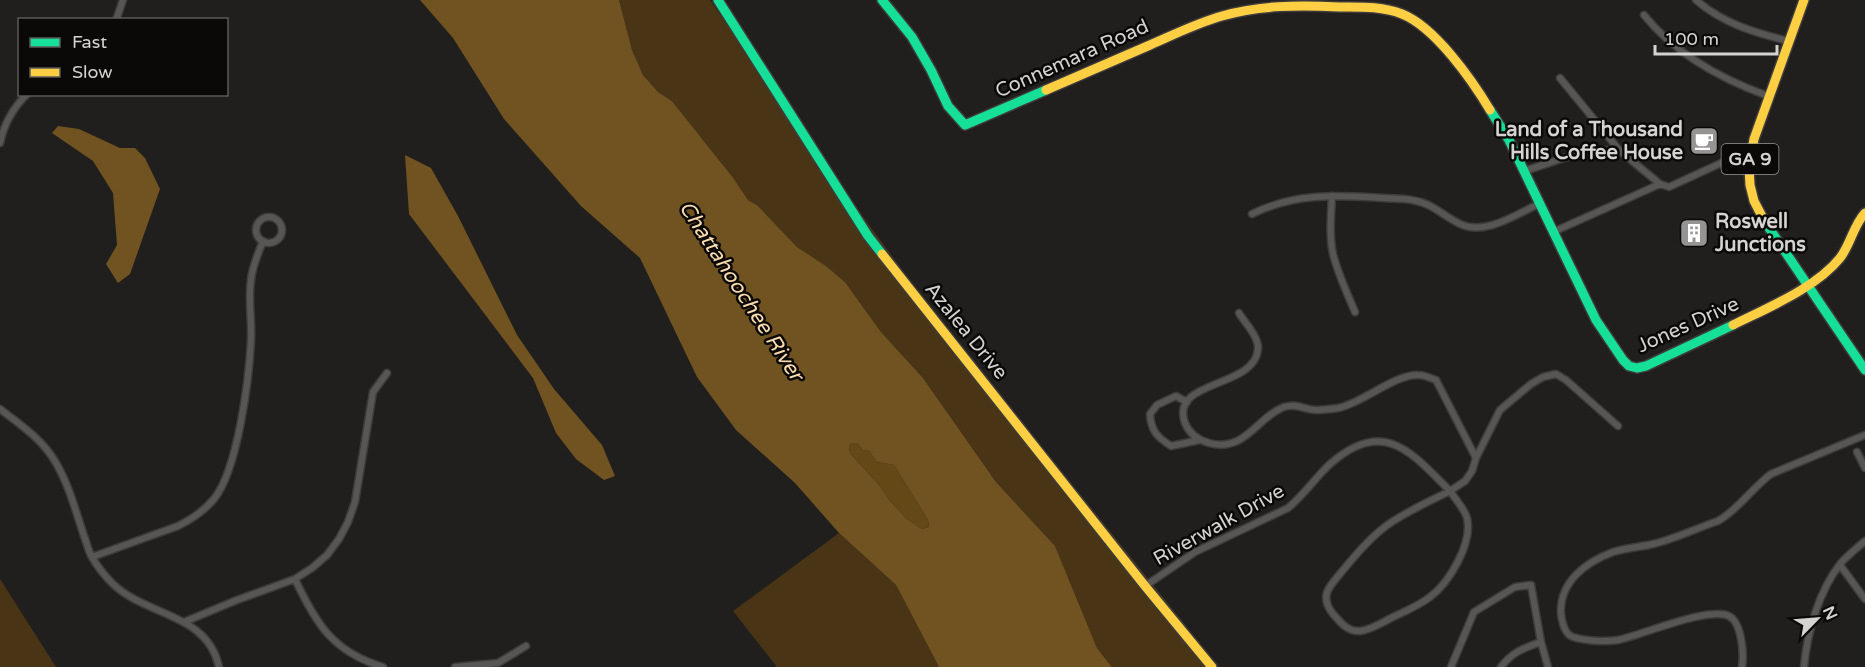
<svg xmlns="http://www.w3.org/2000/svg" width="1865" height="667" viewBox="0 0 1865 667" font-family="'Varela Round',sans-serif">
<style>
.green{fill:#493515}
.forest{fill:#644917}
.water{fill:#705321;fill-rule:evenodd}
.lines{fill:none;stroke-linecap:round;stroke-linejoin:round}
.street-casing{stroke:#3d3c3b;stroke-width:9}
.fast-casing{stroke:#3d3c3b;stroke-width:12}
.slow-casing{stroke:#3d3c3b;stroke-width:12}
.street{stroke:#575654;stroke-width:6}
.fast{stroke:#16e098;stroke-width:9}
.slow{stroke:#ffcf43;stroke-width:9}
.labels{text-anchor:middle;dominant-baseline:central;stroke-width:5;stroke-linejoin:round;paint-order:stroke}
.shield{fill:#0a0908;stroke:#989695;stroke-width:1.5}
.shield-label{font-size:18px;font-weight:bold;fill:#d5d3d1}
.street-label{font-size:20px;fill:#d5d3d1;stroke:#0a0908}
.poi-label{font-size:20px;font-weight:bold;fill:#d5d3d1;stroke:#0a0908;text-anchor:end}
.water-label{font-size:21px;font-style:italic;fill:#fadbae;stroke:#0a0908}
</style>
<rect width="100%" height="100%" fill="#211f1d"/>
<path class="green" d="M619,0H710L812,148L932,310L1219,667H1112L1097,648L1055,546L996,482L923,378L881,332L845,282L826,266L797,247L758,206L748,200L734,179L672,101L658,92L643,75L632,50Z
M839,533L896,585L939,667H777L733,611Z
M0,579L56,667H0Z"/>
<path class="forest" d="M852,443H857L863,450L869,451L877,462L894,465L928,520L929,527L922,529L907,519L891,502L879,485L850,453L849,446Z"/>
<path class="water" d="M420,0H619L632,50L643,75L658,92L672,101L734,179L748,200L758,206L797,247L826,266L845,282L881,332L923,378L996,482L1055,546L1097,648L1112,667H939L896,585L839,533L795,483L736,430L697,377L640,258L581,206L504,119L453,38ZM852,443H857L863,450L869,451L877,462L894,465L928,520L929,527L922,529L907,519L891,502L879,485L850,453L849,446Z
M58,126L79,129L120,148H135L145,158L160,189L130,274L118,283L106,264L117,245L113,193L93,161L52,133Z
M405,155L431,168L458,216L517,335L554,389L602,445L615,476L604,480L576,459L556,433L533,378L409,214Z"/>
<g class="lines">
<g class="street-casing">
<path id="street" d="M1696,0C1722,23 1755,33 1789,41
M1644,15C1676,55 1721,79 1768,96
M116,20L123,0
M1560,78L1620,151L1660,184L1669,187L1732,158L1750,153
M0,143C4,123 13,108 27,94
M1524,171C1555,162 1588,146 1620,151
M1332,196C1331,216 1329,235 1333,254C1338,274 1347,293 1355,312
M1252,214C1302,189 1351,197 1405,199C1433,202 1438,213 1460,224C1486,236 1516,214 1539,204
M256 230a13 13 0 1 1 26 0a13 13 0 1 1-26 0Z
M1553,232L1660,184
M1239,313C1245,323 1259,337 1258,349C1255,389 1169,379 1185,423C1189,433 1198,440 1209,443C1245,453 1257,417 1284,407C1295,403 1304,409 1315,410C1322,410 1331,409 1338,408C1361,404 1395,374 1418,375C1424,375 1431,378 1436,380L1476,458
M1187,402L1176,396L1157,405L1150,414C1151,431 1157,437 1171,446L1200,440
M0,409C21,425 43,440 56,463C69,485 76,512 84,536C87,543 88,551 92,557C97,566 105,576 112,583C146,617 207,612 219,667
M1857,452L1865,468
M1450,491C1456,500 1464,508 1467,518C1473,543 1449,583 1430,597C1418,606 1406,611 1393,617C1383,622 1371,630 1360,631C1348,632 1341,623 1334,615C1317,595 1331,585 1344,569C1357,553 1370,538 1386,526C1405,512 1428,502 1450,491Z
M92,557L178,526C192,519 204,511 214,499C238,469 249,379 251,340C252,320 248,300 251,280C252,267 258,254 263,241
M1840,565L1865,599
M295,579C316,624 333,652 383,667
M1145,586L1195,552L1288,508C1304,495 1315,478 1330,464C1384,417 1411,452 1450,491L1465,481L1472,471L1476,458L1500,410L1531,384L1543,377L1556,374L1566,380L1618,426
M184,622L237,600L295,579L312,568L327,555L339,539L348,522L355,502L373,392L387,373
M455,667L498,663L526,646
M1451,667L1474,612L1515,587L1531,585L1541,642L1548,667
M1501,667C1512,652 1524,648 1541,642
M1742,667C1744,654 1742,623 1729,616C1709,606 1642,635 1618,640C1605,642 1586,641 1573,637C1564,634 1562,622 1561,614C1559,582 1586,562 1613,552C1626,548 1640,547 1653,544C1675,539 1697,528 1718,521C1738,510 1752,488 1771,474L1865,435
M1804,667C1807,633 1819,590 1841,563C1848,555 1857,548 1865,541"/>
</g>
<g class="fast-casing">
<path id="fast" d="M718,0L868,236L882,254
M882,0L912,37L931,70L948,106L965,125L1046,90
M1490,110L1509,140L1596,320L1623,360L1629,366L1637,368L1646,366L1733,325
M1765,222L1865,370"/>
</g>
<g class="slow-casing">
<path id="slow" d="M1046,90C1080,75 1115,60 1150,45C1173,35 1197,23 1222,16C1259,5 1300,5 1339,7C1360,7 1382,6 1402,14C1435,27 1472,80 1490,110
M1765,222L1754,201L1750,185L1749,168L1754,139L1804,0
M882,254L1145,586L1212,667
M1733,325C1767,308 1816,288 1840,258C1851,244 1853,226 1865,213"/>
</g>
<use href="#street" class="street"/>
<use href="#fast" class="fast"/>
<use href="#slow" class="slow"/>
</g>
<defs>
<g id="cafe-square" transform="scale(1.5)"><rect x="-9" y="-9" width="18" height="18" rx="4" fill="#969492" stroke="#0a0908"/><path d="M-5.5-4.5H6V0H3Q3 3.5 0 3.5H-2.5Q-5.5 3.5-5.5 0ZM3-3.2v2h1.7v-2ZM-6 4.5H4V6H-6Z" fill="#fff"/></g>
<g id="building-square" transform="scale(1.5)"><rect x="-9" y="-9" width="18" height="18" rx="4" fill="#969492" stroke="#0a0908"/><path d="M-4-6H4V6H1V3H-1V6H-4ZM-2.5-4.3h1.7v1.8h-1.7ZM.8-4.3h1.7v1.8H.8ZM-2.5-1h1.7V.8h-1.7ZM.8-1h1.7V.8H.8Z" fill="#fff"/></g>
</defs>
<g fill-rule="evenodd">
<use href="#cafe-square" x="1704" y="141"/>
<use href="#building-square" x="1694" y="233"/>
</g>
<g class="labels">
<rect class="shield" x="1721.5" y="144" width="57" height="30" rx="4.5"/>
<g class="shield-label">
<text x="1750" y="159">GA 9</text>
</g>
<g class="street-label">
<text transform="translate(1072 59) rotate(-24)">Connemara Road</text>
<text transform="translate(1688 325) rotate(-24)">Jones Drive</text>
<text transform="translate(966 331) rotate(51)">Azalea Drive</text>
<text transform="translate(1219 525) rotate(-29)">Riverwalk Drive</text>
</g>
<g class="poi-label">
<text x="1683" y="130">Land of a Thousand<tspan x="1683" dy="23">Hills Coffee House</tspan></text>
<text x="1715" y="222" text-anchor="start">Roswell<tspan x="1715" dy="23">Junctions</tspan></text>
</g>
<g class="water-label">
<text transform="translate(741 291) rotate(57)">Chattahoochee River</text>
</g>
</g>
<rect x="18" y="18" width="210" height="78" fill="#0a0908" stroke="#5b5a58" stroke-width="1.5"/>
<rect x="30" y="38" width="30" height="9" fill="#16e098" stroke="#5b5a58" stroke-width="1.5"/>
<text x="72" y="48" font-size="18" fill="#d5d3d1">Fast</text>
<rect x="30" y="68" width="30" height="9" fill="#ffcf43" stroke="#5b5a58" stroke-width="1.5"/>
<text x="72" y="78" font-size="18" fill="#d5d3d1">Slow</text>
<g transform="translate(1817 619) rotate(65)" stroke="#0a0908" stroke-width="4.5" paint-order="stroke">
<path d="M0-4.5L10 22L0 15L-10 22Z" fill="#d5d3d1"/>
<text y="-9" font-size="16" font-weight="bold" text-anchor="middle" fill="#d5d3d1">N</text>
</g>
<path d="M1655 45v9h122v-9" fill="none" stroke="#d5d3d1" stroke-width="3"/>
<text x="1664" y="45" font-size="18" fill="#d5d3d1" stroke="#0a0908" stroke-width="4.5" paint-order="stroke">100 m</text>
</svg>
